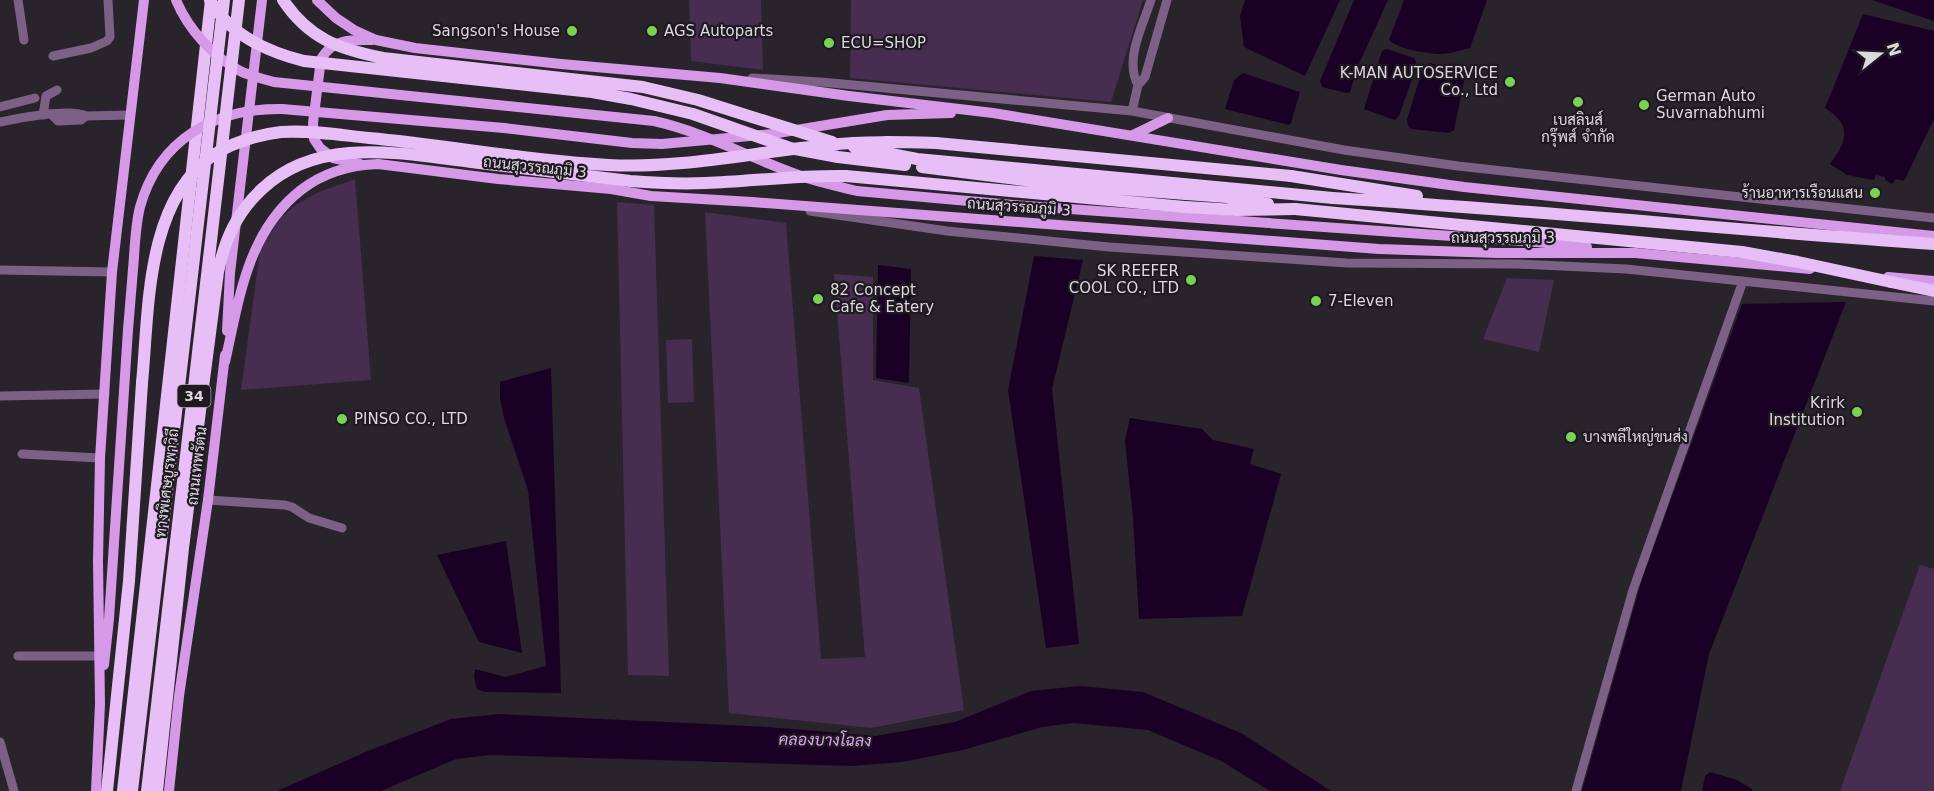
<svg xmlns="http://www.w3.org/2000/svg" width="1934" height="791" viewBox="0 0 1934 791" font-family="'DejaVu Sans',Sarabun,sans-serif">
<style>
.green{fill:#472d50}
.water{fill:#1b0025}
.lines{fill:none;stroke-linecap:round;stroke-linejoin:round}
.minor{stroke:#7c6086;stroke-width:9}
.major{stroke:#d599e8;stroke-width:10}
.highway{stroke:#e8bef7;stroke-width:12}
.major-bridge{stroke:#d599e8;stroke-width:10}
.highway-bridge{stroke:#e8bef7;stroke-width:12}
.poi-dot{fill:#7ad156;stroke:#1f1921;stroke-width:2}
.labels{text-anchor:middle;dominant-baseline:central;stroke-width:4.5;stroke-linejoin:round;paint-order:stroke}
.shield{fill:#1f1921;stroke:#a39fa5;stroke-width:1.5}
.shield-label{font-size:14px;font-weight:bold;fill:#dcd8de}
.poi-label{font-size:15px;fill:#dcd8de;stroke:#1f1921;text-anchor:start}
.street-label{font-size:15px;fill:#dcd8de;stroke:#1f1921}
.water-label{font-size:16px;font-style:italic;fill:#dea5f0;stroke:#1f1921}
</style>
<rect width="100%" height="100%" fill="#29232b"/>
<path class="green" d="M689,0H761L763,70L691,61Z
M851,0H1143L1111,102L850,78Z
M355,179L371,380L241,390L260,251L280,218L297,204L319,192Z
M617,202L654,205L669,676L628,675Z
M705,212L786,223L821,659L865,657L834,274L873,277V380L919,388L964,710L871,728L729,713Z
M1507,278L1554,280L1539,352L1483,339Z
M692,339L694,402L668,403L666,340Z
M1920,565L1934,569V791H1840Z"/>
<path class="water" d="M1245,0H1340L1305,76L1244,47L1240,16Z
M1354,0H1388L1358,66L1350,92L1346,93L1322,87L1320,81Z
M1404,0H1487L1470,48C1461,50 1450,54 1441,54C1428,54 1398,49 1389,40Z
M1872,0H1934V21Z
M1863,14L1934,31V119L1904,181L1896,179L1892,184L1885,180V177L1876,175L1874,180L1847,175L1830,164C1847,141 1853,126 1825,108Z
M1387,49L1414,58L1417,65L1399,116L1395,120L1364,109L1382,51Z
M1430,63L1462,73L1465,77L1454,130L1449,133L1412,129L1408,126L1407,120L1423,67Z
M1243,73L1300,92L1291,123L1289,125L1225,109L1234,80Z
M1034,256L1083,260L1052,389L1079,644L1046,648L1008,390Z
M878,265L911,269L909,383L876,378Z
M1846,302L1709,654L1681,791H1582L1642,579L1742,304Z
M551,368L561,693L485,692L477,689L474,677L475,669L505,677L546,666L528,490L504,418L500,398V382Z
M1130,418L1202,429L1213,440L1254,449L1250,464L1281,474L1242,616L1139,619L1133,518L1125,441Z
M506,541L522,653L479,642L437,555Z
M1080,686L1143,692L1241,733L1331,791H1270L1221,761L1148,730L1073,723L1042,727L963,750L902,762L851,766L490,755L456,759L381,791H277L368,751L451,719L499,714L767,727L876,736L955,722L1031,691Z
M1710,772L1737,780L1752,789V791H1702L1705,776Z"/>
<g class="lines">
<path class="minor" d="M18,0L24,40
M53,56L91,48L107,41L110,37L108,0
M752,78L821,82L1132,111L1344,150L1458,166L1934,218
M1138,85C1124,60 1143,25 1151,0
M0,107L35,98
M1132,111L1138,85L1145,77L1167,0
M51,114L58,121L81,120L86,116
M43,115L46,96L57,90
M0,122C18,118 71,108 86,116L130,115
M810,211L947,231L1109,247L1347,263L1518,264L1626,269L1934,301
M0,270L112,272
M0,396L105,394
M22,454L100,458
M208,500L285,505L292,507L309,518L342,528
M18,656H98
M0,742L14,791
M1576,791L1633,590L1743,281"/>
<path class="major" d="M317,0L336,18L354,30L376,40L415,48L561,64L720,78L849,96L993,113L1341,170L1464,187L1934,236
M504,128L632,143L662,144L772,134L887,115L951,113
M1133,135L1168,118
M360,164L333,158L320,148L314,139L313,123L321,59C333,38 352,40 373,40
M1013,205L1536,242L1587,247
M1888,277L1934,281
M227,331L230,273L262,0
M225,362C239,300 247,232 301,190C323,173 349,165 378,164L498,179L611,189L651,196L752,202L1379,249L1497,253H1635L1810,269
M104,665L109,619L128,330
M96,791L100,704L98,561L100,458L112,272L144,0
M169,791L179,696L208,500L225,355"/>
<path class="highway" d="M1291,176L1417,196
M1186,194L1227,197L1268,204
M1333,198C1533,210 1733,230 1934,244
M1185,207L1236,210L1295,209
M1891,282L1934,291
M107,791L129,581L142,383
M123,791L211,0
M157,791L183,548L203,387"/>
<path class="major-bridge" d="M176,0C188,29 214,58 242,72C252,76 263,79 274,82L654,121C708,133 755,161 807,178C823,183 840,187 857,191L1013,205
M128,330C130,305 132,281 134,257C135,240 136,223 140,207C159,139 215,108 282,109L504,128"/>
<path class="highway-bridge" d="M210,0C229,34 268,52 304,61L592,92L631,99L693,114L790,148L838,157L905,165
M283,0C309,39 339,49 383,58L643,87L698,100L832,142
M854,147L917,159L1333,198
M922,167L1056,184L1186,194
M1295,209L1742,252L1798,262L1891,282
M142,383C149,311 145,203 212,156C231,143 257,135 281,132C310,130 340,135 369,138C448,145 528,161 608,165C682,169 754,152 828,145C863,141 900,142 936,143L1291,176
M203,387L218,272C225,239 237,212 262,189C319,135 402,154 471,162C524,168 577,175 630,181C655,183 680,184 706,183C753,181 799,175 846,176L1185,207
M132,791L224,0
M147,791L239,0"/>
</g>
<g class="poi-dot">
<circle cx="572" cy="31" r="6"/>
<circle cx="652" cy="31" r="6"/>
<circle cx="829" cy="43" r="6"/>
<circle cx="1510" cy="82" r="6"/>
<circle cx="1578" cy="102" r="6"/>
<circle cx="1644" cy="105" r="6"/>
<circle cx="1875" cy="193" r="6"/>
<circle cx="1191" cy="280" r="6"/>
<circle cx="818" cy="299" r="6"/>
<circle cx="1316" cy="301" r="6"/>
<circle cx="1857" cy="412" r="6"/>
<circle cx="342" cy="419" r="6"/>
<circle cx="1571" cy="437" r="6"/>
</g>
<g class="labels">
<rect class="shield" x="177.5" y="385" width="33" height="22" rx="4.5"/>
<g class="shield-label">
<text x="194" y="396">34</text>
</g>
<g class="poi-label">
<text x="560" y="31" text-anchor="end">Sangson's House</text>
<text x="664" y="31">AGS Autoparts</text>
<text x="841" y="43">ECU=SHOP</text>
<text x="1498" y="73" text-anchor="end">K-MAN AUTOSERVICE<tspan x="1498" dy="17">Co., Ltd</tspan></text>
<text x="1656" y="96">German Auto<tspan x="1656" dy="17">Suvarnabhumi</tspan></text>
<text x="1578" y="120" text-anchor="middle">เบสลินส์<tspan x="1578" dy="17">กรุ๊พส์ จำกัด</tspan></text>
<text x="1863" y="193" text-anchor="end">ร้านอาหารเรือนแสน</text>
<text x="1179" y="271" text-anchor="end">SK REEFER<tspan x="1179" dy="17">COOL CO., LTD</tspan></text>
<text x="830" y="290">82 Concept<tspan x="830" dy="17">Cafe &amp; Eatery</tspan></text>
<text x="1328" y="301">7-Eleven</text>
<text x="1845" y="403" text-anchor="end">Krirk<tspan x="1845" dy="17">Institution</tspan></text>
<text x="354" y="419">PINSO CO., LTD</text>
<text x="1583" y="437">บางพลีใหญ่ขนส่ง</text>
</g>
<g class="street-label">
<text transform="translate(535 167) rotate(6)">ถนนสุวรรณภูมิ 3</text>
<text transform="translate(1019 207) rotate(4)">ถนนสุวรรณภูมิ 3</text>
<text x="1503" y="238">ถนนสุวรรณภูมิ 3</text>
<text transform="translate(197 466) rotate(-83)">ถนนเทพรัตน</text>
<text transform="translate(167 483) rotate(-83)">ทางพิเศษบูรพาวิถี</text>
</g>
<g class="water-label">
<text transform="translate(825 740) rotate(1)">คลองบางโฉลง</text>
</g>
</g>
<g transform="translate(1880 54) rotate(72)" stroke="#1f1921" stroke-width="4.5" paint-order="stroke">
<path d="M0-4.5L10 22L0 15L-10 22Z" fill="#dcd8de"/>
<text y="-9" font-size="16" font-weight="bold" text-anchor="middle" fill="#dcd8de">N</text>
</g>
</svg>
